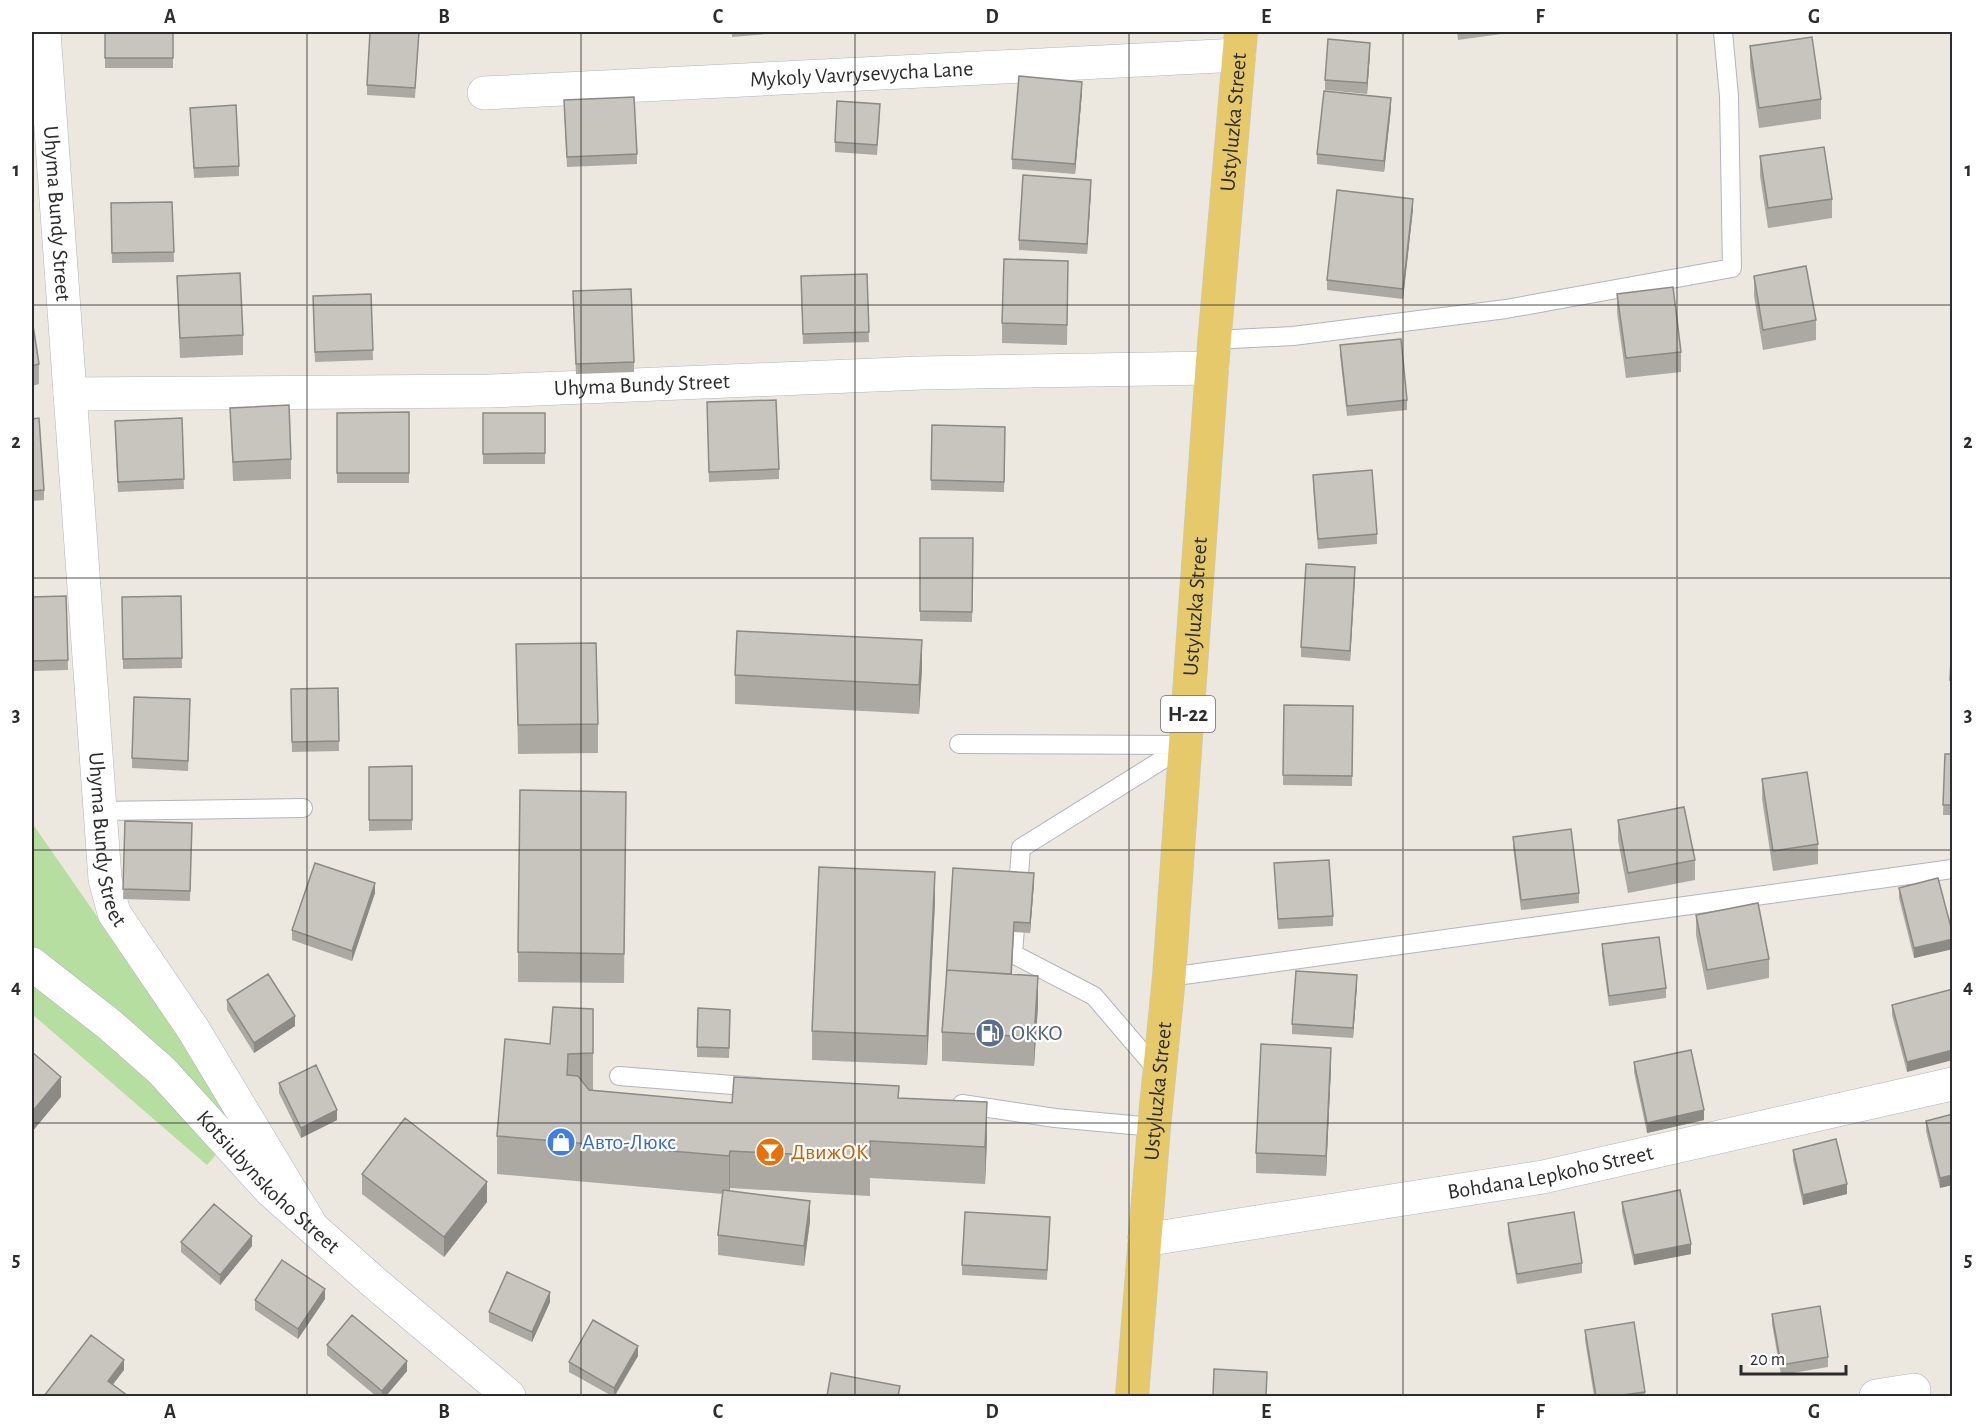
<svg xmlns="http://www.w3.org/2000/svg" width="1984" height="1428" viewBox="0 0 1984 1428" font-family="'Alegreya Sans',sans-serif">
<style>
.grass{fill:#b6dea0}
.lines{fill:none;stroke-linecap:round;stroke-linejoin:round}
.lane-casing{stroke:#b3b5be;stroke-width:20}
.street-casing{stroke:#b3b5be;stroke-width:34}
.primary-casing{stroke:#c8c8c8;stroke-width:34}
.lane{stroke:#fff;stroke-width:18}
.street{stroke:#fff;stroke-width:33}
.primary{stroke:#e6c96a;stroke-width:33}
.wall{fill:#aca9a3}
.shaded-wall{fill:#8c8a85}
.building{fill:#c8c5be;stroke:#8c8a85;stroke-width:1.5}
.grid{fill:none;stroke:#2c2c2c;stroke-width:1.5;stroke-opacity:0.55}
.labels{text-anchor:middle;dominant-baseline:central;stroke-width:4.5;stroke-linejoin:round;paint-order:stroke}
.shield{fill:#fff;stroke:#6b6b6b;stroke-width:1.5}
.shield-label{font-size:21px;font-weight:bold;fill:#2c2c2c}
.street-label{font-size:22px;fill:#2c2c2c;stroke:#fff}
.service-label{font-size:22px;fill:#4e5e75;stroke:#fff;text-anchor:start}
.shop-label{font-size:22px;fill:#366cbe;stroke:#fff;text-anchor:start}
.food-label{font-size:22px;fill:#c56008;stroke:#fff;text-anchor:start}
.neatline{fill:none;stroke:#2c2c2c;stroke-width:2}
.grid-label{font-size:20px;text-anchor:middle;font-weight:bold;fill:#2c2c2c}
</style>
<rect width="100%" height="100%" fill="#ece7df"/>
<path class="grass" d="M32,823L242,1125L207,1165L32,1014Z"/>
<g class="lines">
<g class="lane-casing">
<path id="lane" d="M1214,340L1293,336L1506,309L1732,268L1729,96L1723,32
M959,744L1186,745
M100,811L303,808
M1169,977L1952,869
M1159,1072L1094,996L1013,954L1021,848L1186,745
M619,1076L758,1087
M962,1104L1055,1118L1154,1127"/>
</g>
<g class="street-casing">
<g id="street">
<path id="s1" d="M44,32L105,879L114,913L193,1029L312,1227"/>
<path id="s2" d="M484,93L1239,55"/>
<path id="s3" d="M70,394L490,391L921,373L1212,368"/>
<path id="s4" d="M32,964L110,1025L162,1071L271,1191L376,1284L509,1396"/>
<path id="s5" d="M1144,1240L1543,1177L1952,1084"/>
<path d="M1876,1396L1914,1390"/>
</g>
</g>
<g class="primary-casing">
<g id="primary">
<path id="s6" d="M1132,1396L1154,1127L1169,977L1212,368L1241,32"/>
</g>
</g>
<use href="#lane" class="lane"/>
<use href="#street" class="street"/>
<use href="#primary" class="primary"/>
</g>
<path class="wall" d="M105,32H173V68H105Z
M419,32L415,98L367,95V85Z
M565,32H582L565,33Z
M732,32H789L732,37Z
M1457,32H1515L1458,40Z
M1750,46L1821,99V119L1759,128L1750,66Z
M1370,53L1367,94L1325,90V80Z
M1082,92L1075,174L1012,169V159Z
M190,108L239,166V176L194,178Z
M1391,108L1384,172L1317,164V154Z
M564,110L637,154V164L567,167Z
M880,114L877,155L835,152V142Z
M1760,156L1832,199V218L1768,228L1760,176Z
M1091,190L1087,254L1019,250V240Z
M172,202L174,262L112,263L111,203Z
M1413,209L1403,299L1327,290V280Z
M867,274L869,342L803,344L801,286Z
M177,276L243,335V355L180,358Z
M1754,276L1816,320V340L1763,350L1754,296Z
M1068,280L1067,345L1002,343V323Z
M371,294L373,360L315,362L313,296Z
M1617,294L1681,352V372L1626,378L1617,313Z
M573,302L634,362V372L576,374Z
M32,319L39,364V384L32,386Z
M1340,345L1407,400V410L1347,416L1340,355Z
M707,402L779,469V479L709,482Z
M230,408L291,459V479L233,481Z
M409,412V483H337V413Z
M483,413H545V464H483Z
M182,418L184,489L118,492L115,431Z
M32,419L44,490V500L32,501Z
M932,425L1005,427L1004,492L931,490Z
M1313,475L1377,534V544L1318,549L1313,485Z
M920,538H973L972,622L920,621Z
M1355,577L1350,661L1301,657V647Z
M66,596L68,670L32,671V597Z
M181,596L182,668L123,669L122,597Z
M1953,621V690H1950Z
M516,644L598,724V753L518,754Z
M922,669L919,714L735,704V675Z
M338,688L339,751L292,752L291,689Z
M1284,705L1353,706L1352,786L1283,785Z
M190,710L188,771L132,768V758Z
M1945,754H1953V815H1943Z
M412,766V830L369,831V767Z
M1762,779L1818,844V864L1773,871L1762,799Z
M626,792L624,983L518,982V952Z
M1618,820L1695,860V880L1628,893L1618,840Z
M125,821L192,823L190,901L123,899Z
M1513,837L1579,893V903L1521,910L1513,847Z
M1274,863L1333,916V926L1278,929Z
M1034,883L1030,933L1014,932L1012,974L1038,1005L1034,1066L942,1061V1032Z
M1899,888L1953,935V949L1914,958L1899,898Z
M375,893L352,961L292,940V930Z
M935,901L927,1065L812,1060V1031Z
M1696,915L1769,959V978L1707,990L1696,935Z
M1602,944L1666,988V998L1609,1006L1602,954Z
M1357,985L1353,1038L1292,1034V1024Z
M1953,989L1907,1072L1892,1015V1005Z
M227,1000L295,1026L254,1053L227,1010Z
M593,1009V1090L732,1103L899,1098L987,1139L985,1184L870,1178V1196L730,1188L729,1191L810,1221L804,1266L718,1255V1235L723,1194L497,1174V1136L550,1044Z
M730,1010L729,1058L697,1057V1047Z
M1634,1062L1704,1120L1647,1133L1634,1072Z
M1331,1067L1326,1176L1256,1173V1153Z
M279,1083L337,1120L301,1138L279,1093Z
M1953,1114L1940,1188L1926,1131V1121Z
M1793,1150L1847,1194L1803,1205L1793,1160Z
M362,1174L487,1202L444,1257L362,1194Z
M1622,1202L1691,1254L1634,1265L1622,1212Z
M1508,1223L1582,1263V1273L1517,1284L1508,1233Z
M1050,1227L1047,1280L962,1275V1265Z
M181,1242L252,1246L220,1285L181,1252Z
M325,1299L298,1339L255,1310V1300Z
M550,1302L532,1342L489,1322V1312Z
M1772,1314L1828,1357V1367L1781,1375L1772,1324Z
M1585,1330L1645,1392V1396H1594L1585,1340Z
M327,1345L407,1371L386,1396H376L327,1355Z
M638,1356L615,1396H612L569,1372V1362Z"/>
<path class="shaded-wall" d="M1370,43V53L1367,94V83Z
M1082,82V92L1075,174V164Z
M1391,98V108L1384,172V161Z
M1091,180V190L1087,254V244Z
M1413,199V209L1403,299V289Z
M1355,567V577L1350,661V651Z
M922,640V669L919,714V685Z
M935,872V901L927,1065V1036Z
M1034,873V883L1030,933V923Z
M375,883V893L352,961V951Z
M1953,939V949L1914,958V948Z
M1357,975V985L1353,1038V1028Z
M1038,976V1005L1034,1066V1037Z
M295,1016V1026L254,1053V1043Z
M1331,1048V1067L1326,1176V1156Z
M1953,1050V1060L1907,1072V1062Z
M61,1077V1097L32,1132V1112Z
M987,1102V1139L985,1184V1147Z
M337,1110V1120L301,1138V1128Z
M1704,1110V1120L1647,1133V1123Z
M730,1151V1188L729,1194V1156Z
M1953,1175V1185L1940,1188V1178Z
M487,1182V1202L444,1257V1237Z
M1847,1184V1194L1803,1205V1195Z
M810,1201V1221L804,1266V1246Z
M252,1236V1246L220,1285V1275Z
M1691,1244V1254L1634,1265V1255Z
M325,1289V1299L298,1339V1329Z
M550,1292V1302L532,1342V1332Z
M638,1346V1356L614,1396V1388Z
M124,1360V1370L108,1391V1381Z
M407,1361V1371L386,1396H382V1391Z"/>
<path class="building" d="M105,32H173V58H105Z
M370,32H419L415,88L367,85Z
M1812,37L1821,99L1759,108L1750,46Z
M1328,39L1370,43L1367,83L1325,80Z
M1019,76L1082,82L1075,164L1012,159Z
M1324,91L1391,98L1384,161L1317,154Z
M634,97L637,154L567,157L564,100Z
M837,101L880,104L877,145L835,142Z
M236,105L239,166L194,168L190,108Z
M1824,147L1832,199L1768,208L1760,156Z
M1023,175L1091,180L1087,244L1019,240Z
M1337,190L1413,199L1403,289L1327,280Z
M172,202L174,252L112,253L111,203Z
M1004,259L1068,261L1067,325L1002,323Z
M1806,266L1816,320L1763,330L1754,276Z
M240,273L243,335L180,338L177,276Z
M867,274L869,332L803,334L801,276Z
M1673,287L1681,352L1626,358L1617,294Z
M631,289L634,362L576,364L573,291Z
M371,294L373,350L315,352L313,296Z
M32,319L39,364L32,366Z
M1401,339L1407,400L1347,406L1340,345Z
M776,400L779,469L709,472L707,402Z
M289,405L291,459L233,462L230,408Z
M409,412V473H337V413Z
M483,413H545V453L483,454Z
M39,418L44,490L32,491V419Z
M182,418L184,479L118,482L115,421Z
M932,425L1005,427L1004,482L931,480Z
M1372,470L1377,534L1318,539L1313,475Z
M920,538H973L972,612L920,611Z
M1306,564L1355,567L1350,651L1301,647Z
M66,596L68,660L32,661V597Z
M181,596L182,658L123,659L122,597Z
M1953,621V680H1950Z
M737,631L922,640L919,685L735,675Z
M596,643L598,724L518,725L516,644Z
M338,688L339,741L292,742L291,689Z
M134,697L190,699L188,761L132,758Z
M1284,705L1353,706L1352,776L1283,775Z
M1945,754H1953V805H1943Z
M412,766V820H369V767Z
M1807,772L1818,844L1773,851L1762,779Z
M520,790L626,792L624,954L518,952Z
M1684,807L1695,860L1628,873L1618,820Z
M125,821L192,823L190,891L123,889Z
M1571,829L1579,893L1521,900L1513,837Z
M1329,860L1333,916L1278,919L1274,863Z
M315,863L375,883L352,951L292,930Z
M819,867L935,872L927,1036L812,1031Z
M953,868L1034,873L1030,923L1014,922L1011,974L947,970L946,982Z
M1938,878L1953,935V939L1914,948L1899,888Z
M1758,903L1769,959L1707,970L1696,915Z
M1659,937L1666,988L1609,996L1602,944Z
M947,970L1038,976L1034,1037L942,1032Z
M1296,971L1357,975L1353,1028L1292,1024Z
M268,974L295,1016L254,1043L227,1000Z
M1953,989V1050L1907,1062L1892,1005Z
M553,1007L593,1009V1053L568,1054L567,1075L578,1076L589,1090L732,1103L734,1077L899,1086L898,1098L987,1102L985,1147L870,1141V1158L730,1151L729,1156L497,1136L505,1039L550,1044Z
M698,1008L730,1010L729,1048L697,1047Z
M1261,1044L1331,1048L1326,1156L1256,1153Z
M1691,1050L1704,1110L1647,1123L1634,1062Z
M32,1052L61,1077L32,1112Z
M316,1065L337,1110L301,1128L279,1083Z
M1953,1114V1175L1940,1178L1926,1121Z
M405,1118L487,1182L444,1237L362,1174Z
M1836,1139L1847,1184L1803,1195L1793,1150Z
M723,1190L810,1201L804,1246L718,1235Z
M1680,1190L1691,1244L1634,1255L1622,1202Z
M214,1204L252,1236L220,1275L181,1242Z
M965,1212L1050,1217L1047,1270L962,1265Z
M1574,1212L1582,1263L1517,1274L1508,1223Z
M282,1260L325,1289L298,1329L255,1300Z
M507,1272L550,1292L532,1332L489,1312Z
M1820,1306L1828,1357L1781,1365L1772,1314Z
M352,1315L407,1361L382,1391L327,1345Z
M593,1320L638,1346L614,1388L569,1362Z
M1634,1322L1645,1392L1615,1396H1596L1585,1330Z
M91,1335L124,1360L108,1381L128,1396H44Z
M1214,1369L1267,1372L1266,1396H1213Z
M831,1373L900,1386L898,1396H827Z"/>
<path class="grid" d="M307,32V1396M581,32V1396M855,32V1396M1129,32V1396M1403,32V1396M1677,32V1396M32,305H1952M32,578H1952M32,850H1952M32,1123H1952"/>
<defs>
<g id="fuel-disc" transform="scale(1.5)"><circle r="9.5" fill="#5c6f8a" stroke="#fff"/><path d="M-5.5-6h7V0h2V4h1.3V-2.5L3-4.5l.8-.8L6-3V5H2.5V1h-1V6h-7ZM-4.2-4.7v3.2H.2V-4.7Z" fill="#fff"/></g>
<g id="shop-disc" transform="scale(1.5)"><circle r="9.5" fill="#3f7fe0" stroke="#fff"/><path d="M-5-2.5h2.3a2.7 3.5 0 0 1 5.4 0H5L5.5 6h-11ZM-1.5-2.5h3a1.5 2.3 0 0 0-3 0Z" fill="#fff"/></g>
<g id="bar-disc" transform="scale(1.5)"><circle r="9.5" fill="#e8710a" stroke="#fff"/><path d="M-6-5H6L.8 .8V4.5H3.5V6h-7V4.5H-.8V.8Z" fill="#fff"/></g>
</defs>
<g fill-rule="evenodd">
<use href="#fuel-disc" x="990" y="1033"/>
<use href="#shop-disc" x="561" y="1142"/>
<use href="#bar-disc" x="770" y="1152"/>
</g>
<g class="labels">
<rect class="shield" x="1161" y="696" width="54" height="36" rx="4.5"/>
<g class="shield-label">
<text x="1188" y="714">Н-22</text>
</g>
<g class="street-label">
<text stroke="none"><textPath href="#s2" startOffset="378">Mykoly Vavrysevycha Lane</textPath></text>
<text stroke="none"><textPath href="#s6" startOffset="1278">Ustyluzka Street</textPath></text>
<text stroke="none"><textPath href="#s1" startOffset="182">Uhyma Bundy Street</textPath></text>
<text stroke="none"><textPath href="#s3" startOffset="572">Uhyma Bundy Street</textPath></text>
<text stroke="none"><textPath href="#s6" startOffset="792">Ustyluzka Street</textPath></text>
<text stroke="none"><textPath href="#s1" startOffset="810">Uhyma Bundy Street</textPath></text>
<text stroke="none"><textPath href="#s6" startOffset="306">Ustyluzka Street</textPath></text>
<text stroke="none"><textPath href="#s5" startOffset="412">Bohdana Lepkoho Street</textPath></text>
<text stroke="none"><textPath href="#s4" startOffset="322">Kotsiubynskoho Street</textPath></text>
</g>
<g class="service-label">
<text x="1011" y="1033">OKKO</text>
</g>
<g class="shop-label">
<text x="582" y="1142">Авто-Люкс</text>
</g>
<g class="food-label">
<text x="791" y="1152">ДвижОК</text>
</g>
</g>
<rect width="1984" height="1428" fill="none" stroke="#ffffff" stroke-width="66"/>
<path d="M1741 1365v9h105v-9" fill="none" stroke="#2c2c2c" stroke-width="3"/>
<text x="1750" y="1365" font-size="18" fill="#2c2c2c" stroke="#ffffff" stroke-width="4.5" paint-order="stroke">20 m</text>
<rect x="33" y="33" width="1918" height="1362" class="neatline"/>
<g class="grid-label">
<text x="170" y="23">A</text>
<text x="444" y="23">B</text>
<text x="718" y="23">C</text>
<text x="992" y="23">D</text>
<text x="1266" y="23">E</text>
<text x="1540" y="23">F</text>
<text x="1814" y="23">G</text>
<text x="16" y="176">1</text>
<text x="1968" y="176">1</text>
<text x="16" y="448">2</text>
<text x="1968" y="448">2</text>
<text x="16" y="721">3</text>
<text x="1968" y="721">3</text>
<text x="16" y="993">4</text>
<text x="1968" y="993">4</text>
<text x="16" y="1266">5</text>
<text x="1968" y="1266">5</text>
<text x="170" y="1418">A</text>
<text x="444" y="1418">B</text>
<text x="718" y="1418">C</text>
<text x="992" y="1418">D</text>
<text x="1266" y="1418">E</text>
<text x="1540" y="1418">F</text>
<text x="1814" y="1418">G</text>
</g>
</svg>
